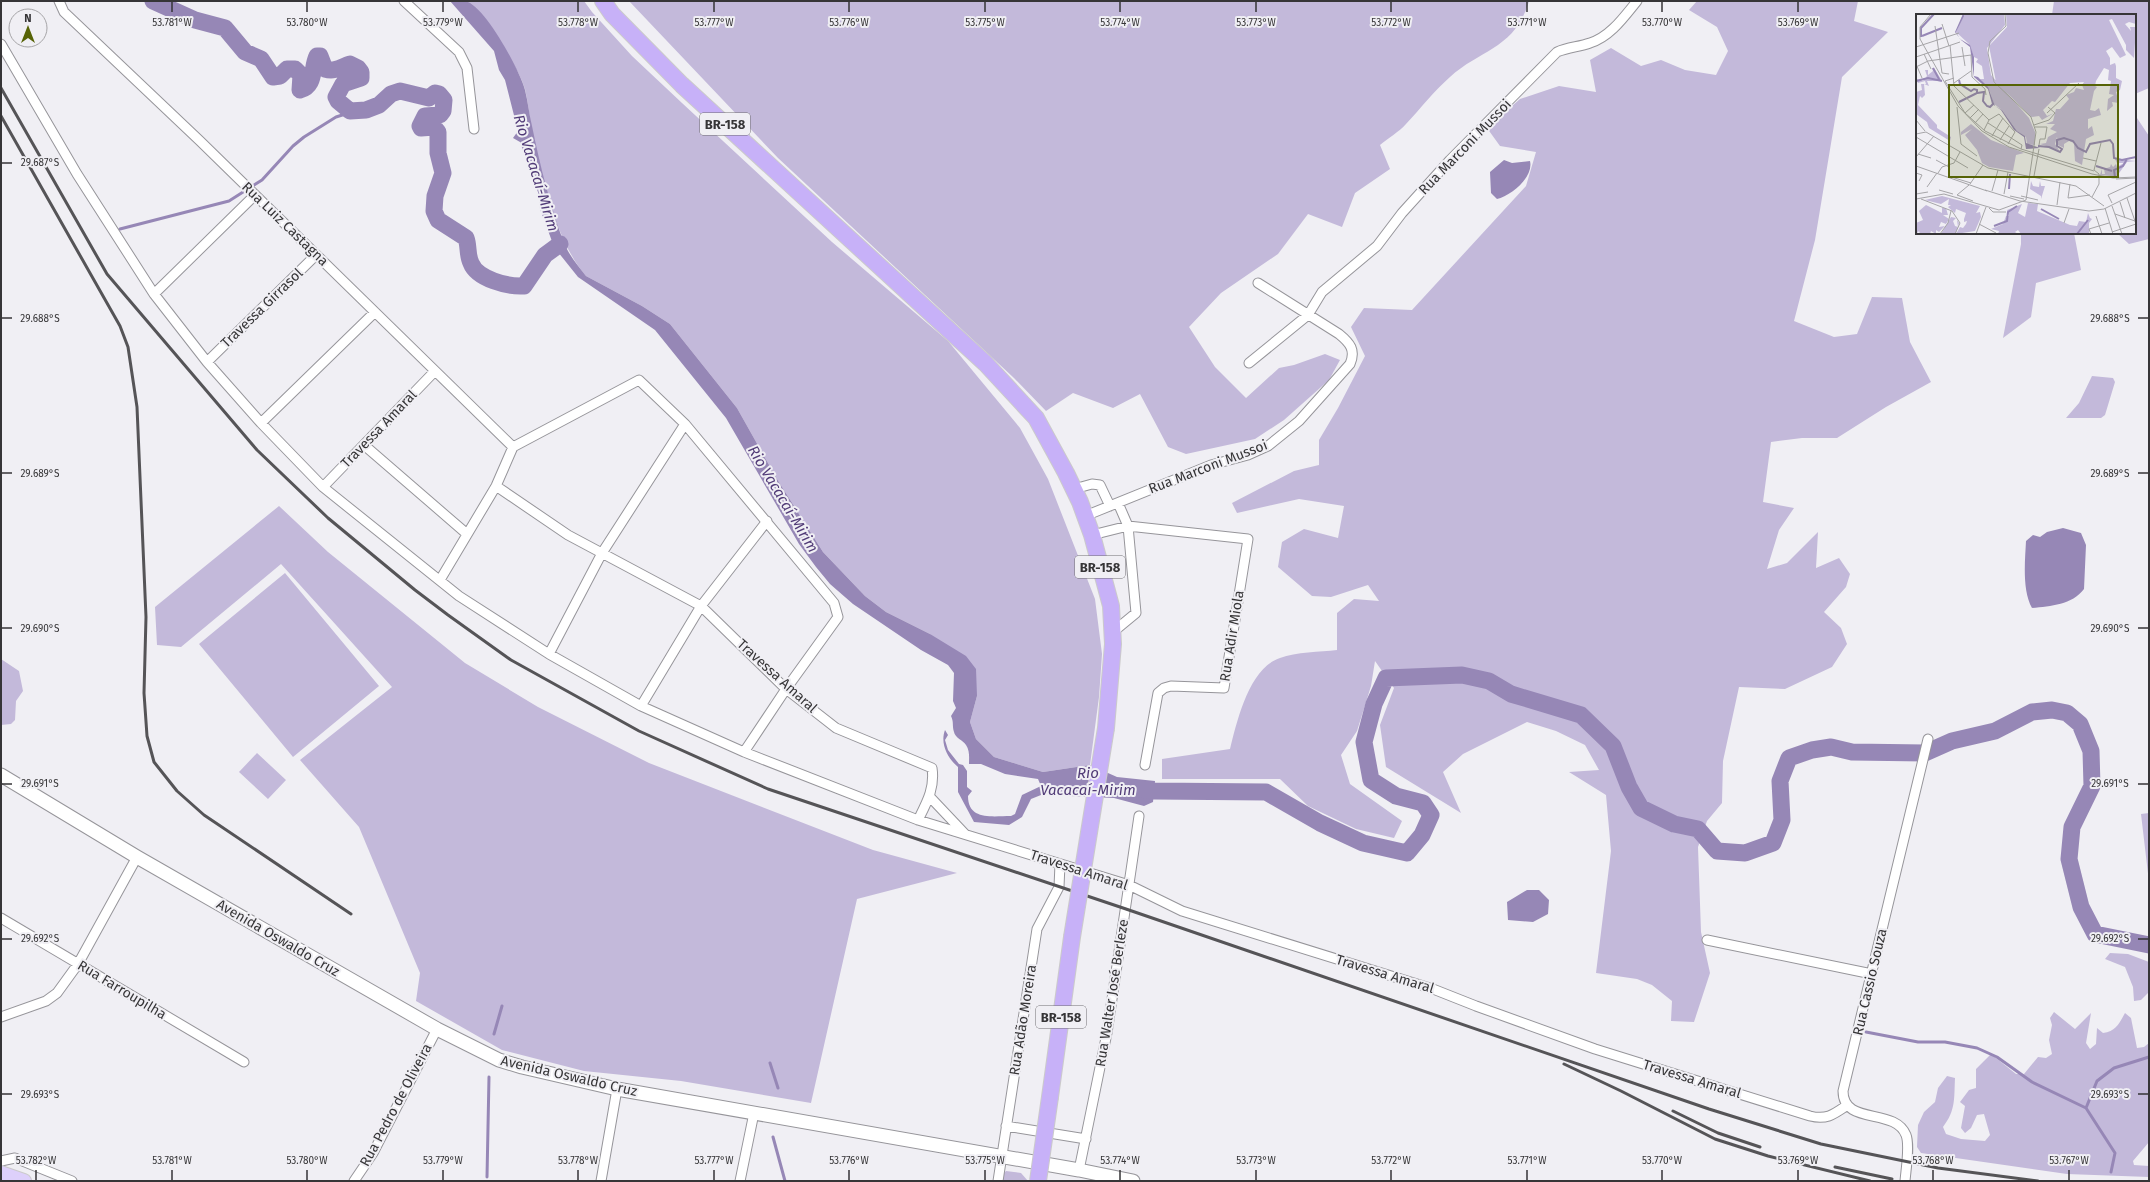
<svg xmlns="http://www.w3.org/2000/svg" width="2150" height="1182" viewBox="0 0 2150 1182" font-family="'Fira Sans',sans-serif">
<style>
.green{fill:#c3b9da}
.water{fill:#9687b6}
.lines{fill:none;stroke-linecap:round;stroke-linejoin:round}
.stream{stroke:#9687b6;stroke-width:3}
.river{stroke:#9687b6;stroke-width:17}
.street-casing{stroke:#96959a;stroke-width:11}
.secondary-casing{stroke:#96959a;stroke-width:15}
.primary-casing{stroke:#cbcacb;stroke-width:16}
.highway-casing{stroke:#cbcacb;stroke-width:18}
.street{stroke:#fff;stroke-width:9}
.secondary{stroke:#fff;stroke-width:13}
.primary{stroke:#ddd0fb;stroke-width:14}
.highway{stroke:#c7b1f8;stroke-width:16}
.rail{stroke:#555457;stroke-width:3}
.highway-bridge-casing{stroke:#cbcacb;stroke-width:18;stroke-linecap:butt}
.highway-bridge{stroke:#c7b1f8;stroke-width:16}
.ticks{fill:none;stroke:#363537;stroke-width:1.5}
.labels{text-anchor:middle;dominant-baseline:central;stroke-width:4;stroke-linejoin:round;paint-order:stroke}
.shield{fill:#f0eff4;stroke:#6e6d70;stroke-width:1}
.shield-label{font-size:13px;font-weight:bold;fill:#363537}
.street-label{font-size:14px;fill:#363537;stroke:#f0eff4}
.water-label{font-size:15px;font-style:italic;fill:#513b77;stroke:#f0eff4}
.inset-river{fill:none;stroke:#9687b6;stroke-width:2}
.inset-road{fill:none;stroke:#a6a5a8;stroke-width:1}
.view{fill:#566306;fill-opacity:0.15;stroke:#566306;stroke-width:2}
.inset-edge{fill:none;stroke:#363537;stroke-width:2}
.ticks-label{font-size:10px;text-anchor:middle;fill:#363537;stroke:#f0eff4;stroke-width:4;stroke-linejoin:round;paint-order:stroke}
</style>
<rect width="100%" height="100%" fill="#f0eff4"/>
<path class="green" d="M466,1H584L592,12L632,56L682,103L832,242L948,341L1020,428L1048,479L1095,599L1102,654L1099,697L1090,765L1043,772L994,757L976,739L970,722L977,696L930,634L886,612L865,596L823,552L777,479L737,408L670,324L642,306L586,276C554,239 542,173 531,125C529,114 528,101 525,89C519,70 506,53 495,36C486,23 479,10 466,1Z
M629,1H1529C1515,49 1481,49 1450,77C1434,91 1421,108 1406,124C1399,132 1388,138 1380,145L1390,169L1355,193L1342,227L1308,214L1278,254L1221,293L1189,327L1215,367L1246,398L1279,368L1294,365L1325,354L1340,360L1329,380L1284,420L1255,439L1186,454L1168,447L1140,394L1113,408L1073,393L1046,411L1014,378L778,158Z
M1697,1H1858L1854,21L1888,32L1842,77L1815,240L1794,321L1834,337L1857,334L1872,297L1902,298L1910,342L1931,382L1886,407L1837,438H1802L1771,442L1763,502L1794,508L1779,530L1767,569L1787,563L1818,532L1816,568L1839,558L1850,574L1846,587L1824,612L1841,628L1847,644L1832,667L1785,689L1739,687L1723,761L1722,803L1707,821L1698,847L1701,932L1710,973L1694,1022L1671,1021L1672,1001L1652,985L1637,979L1596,973L1611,851L1606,795L1569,772L1599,770L1585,745L1556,731L1527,722L1463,754L1443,772L1461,813L1386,767L1380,725L1394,688L1375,661L1371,686L1357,731L1341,755L1350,784L1402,821L1394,838L1356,829L1308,806L1280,779H1162V759L1230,749C1237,721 1249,668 1280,658C1296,652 1320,652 1337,650V613L1354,599L1379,601L1368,585L1331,597L1312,596L1278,567L1282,542L1304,529L1338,538L1344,506L1299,499L1237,513L1232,503L1294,471L1319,465V440L1338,408L1365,356L1351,327L1364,308L1412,310L1526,186L1536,152L1500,146L1487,128L1520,99L1559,86L1596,92L1590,60L1611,48L1641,66L1661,60L1685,70L1716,75L1728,51L1717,27L1689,10Z
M2054,1H2149V88L2135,94V15H2052Z
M2135,115L2149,136V239L2129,244L2117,233H2135Z
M2021,233H2074L2081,270L2036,283L2031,317L2003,338L2021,244Z
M2092,376L2113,378L2115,382L2105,415L2101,418H2066L2079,403Z
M279,506L328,552L465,663L538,707L649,763L873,850L957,873L857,899L811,1103L681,1081L584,1071L502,1050L416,1001L420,973L359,827L300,760L392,687L281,564L181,647L157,645L155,607Z
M285,573L379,686L293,757L199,644Z
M1,659L19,671L23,691L16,701L15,720L11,724L1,725Z
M257,753L286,780L268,799L239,772Z
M2149,813V882L2141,814Z
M2110,953L2128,954L2149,962V992L2141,1000L2134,1001L2133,987L2125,967L2105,959Z
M2054,1012L2075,1029L2091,1013L2086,1043L2090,1049L2096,1044L2097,1028L2103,1033C2116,1031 2119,1024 2125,1013L2131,1018L2137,1048L2144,1047L2149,1043V1142L2133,1161L2134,1165L2149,1166V1177L2067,1174L1921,1153L1917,1147L1918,1125L1924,1112L1935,1102L1938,1088L1947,1076L1955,1078C1954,1098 1956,1110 1943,1127L1946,1134L1961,1139L1985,1141L1990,1135L1984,1114L1977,1115L1971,1128L1965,1133L1961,1128L1965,1106L1960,1102L1969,1090L1976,1088V1069L1991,1054L2016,1074H2024L2038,1057L2046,1058L2052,1054L2049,1040L2052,1025L2050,1018Z
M1006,1171L1021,1173L1028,1181H1002V1175Z"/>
<path class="water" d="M450,1C455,1 461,0 465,1C485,5 520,71 525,90C528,102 529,114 532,126C540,165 550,206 564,243C569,255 578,266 586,276L642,306L670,324L737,408L777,479L823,552L865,596L886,612L930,634L966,656L976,669L977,696L970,722L976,739L994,757L1043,772L1090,765L1117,777L1155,781L1153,802L1144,806L1114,798L1070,796L1046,793L1031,799L1022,817L1009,825L974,822L958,792V767C947,758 940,743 945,730L948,735L945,740L948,750L959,764L963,765L967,771V787L972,791L968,796C968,821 993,816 1011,816L1015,814L1022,795L1041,786L1038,779L1005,774L981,764H969C969,758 970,751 966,745C963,740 955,738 954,732C952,726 954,722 951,716L956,708L953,701L954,673L948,665L921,650L853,604L830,584L816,567L799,544L726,418L655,330L578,277L558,252H551L553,244L540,209L539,195L520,142L513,138L518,131L505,80L499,70L494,51Z
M1504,160L1512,163L1530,161C1534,177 1511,196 1497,199L1491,193L1490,172Z
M2063,528L2081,533L2086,545L2084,589C2072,605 2051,606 2032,608C2022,590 2025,561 2026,541L2033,535L2040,537L2047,532Z
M1527,890H1539L1549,900L1548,914L1533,922L1508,920L1507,902Z"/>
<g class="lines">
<path class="stream" d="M120,229L229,201L262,180L293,146L304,137L336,117L355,111
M1866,1032L1918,1042H1945L1977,1048L1997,1057L2032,1082L2086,1108
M494,1034L502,1006
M770,1063L778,1088
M773,1137L785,1181
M2111,1172L2115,1153L2086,1108L2097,1081L2114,1068L2149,1057
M487,1177L489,1077"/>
<path class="river" d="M153,1L195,20L225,28L245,52L261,59L273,77L280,76L287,69H295L301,75L300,90C316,86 311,68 317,56H320L325,69C335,72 341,67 350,64L358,68L361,72V78L343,84L336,97L338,101L350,111L366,110L379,105L391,94L400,91L429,98L435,93L439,94L444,100L443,111L440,115L425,116L420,126L421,128L434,127L438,132V153L443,173L435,196L434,211L438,220L466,238C469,246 467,255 471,263C477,279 508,287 524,286L545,255L560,244
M1132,788L1154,791L1266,792L1320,823L1363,843L1407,853L1422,835L1431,815L1423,803L1396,796L1371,780L1364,742L1374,704L1386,678L1462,675L1489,681L1511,694L1581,715L1613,746L1629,787L1641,808L1674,824L1698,829L1717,851L1745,853L1773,843L1782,820L1780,781L1789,758L1812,750L1831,747L1852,752L1925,753L1952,741L1995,731L2032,712L2052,710L2067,713L2080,724L2091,751L2092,786L2072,827L2069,859L2081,907L2095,934L2149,945"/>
<g class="street-casing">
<path id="street" d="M59,1L64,12L200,141L513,447
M404,1L459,52L467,68L474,129
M1,44L77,174L154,294L207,362L261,423L323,487L459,596L549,654L641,706L744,752L918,820L1129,885L1182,911L1433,989L1476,1006L1595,1049L1810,1116C1826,1120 1833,1115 1846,1106
M154,294L255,195
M207,362L316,255
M1249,363L1308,315L1322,292L1377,246L1402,213L1450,160L1557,52C1568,47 1579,47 1590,43C1610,37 1624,17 1637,1
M261,423L375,312
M364,445L467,534
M496,486L568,535L701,606L786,689L836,728L932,768C935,788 927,802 918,820
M323,487L435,371
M1074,489L1092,484L1100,485L1110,506
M1085,516L1211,465L1248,455L1268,446L1299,421L1350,364C1356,350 1350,343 1339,334L1258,283
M1092,535L1128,526L1248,539L1224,688L1171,686L1164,688L1158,693L1145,765
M440,580L496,486L513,447L639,380L685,424L834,603L838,617L786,689L744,752
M1113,632L1136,613L1128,526L1118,503
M549,654L602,553L685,424
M641,706L701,606L767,521
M930,797L965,834
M1,918L244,1062
M1707,940L1872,974
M1,1017L46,1001L57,993L78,964L137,857
M1006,1126L1086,1139
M1,1161L15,1158L72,1181
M1079,1170L1107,1033L1139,816
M354,1181L373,1153L437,1029
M601,1181L617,1089
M740,1181L754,1113
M998,1181L1037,929L1059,887L1060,864
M1905,1181C1906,1169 1910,1145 1906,1135C1895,1107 1843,1126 1843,1091L1928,739"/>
</g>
<g class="secondary-casing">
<path id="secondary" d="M1,775L137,857L437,1029L499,1060L522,1067L617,1089L1079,1170L1133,1181"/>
</g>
<g class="primary-casing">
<path id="primary" d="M1,1173L24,1181"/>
</g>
<g class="highway-casing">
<path id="highway" d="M603,1L612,14L682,85L985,363L1036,418L1066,473L1080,502L1092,535L1111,606L1113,644L1106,728
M1050,1097L1072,937"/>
</g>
<use href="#street" class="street"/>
<use href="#secondary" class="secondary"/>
<use href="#primary" class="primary"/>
<use href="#highway" class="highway"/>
<path class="rail" d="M1,88L107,274L257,450L328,518L415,590L448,615L511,660L639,731L768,789L1126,909L1709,1109L1821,1144L1938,1168L2038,1181
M1,116L120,326L128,347L137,407L146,617L144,693L147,736L154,762L177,791L204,815L351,914
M1564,1064L1621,1091L1715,1139L1768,1156L1870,1181
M1673,1111L1718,1133L1760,1147
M1835,1167L1892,1179"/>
<g class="highway-bridge-casing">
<path id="highway-bridge" d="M1072,937L1106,728
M1038,1181L1050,1097"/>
</g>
<use href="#highway-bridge" class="highway-bridge"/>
</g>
<path class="ticks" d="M172,2V12M307,2V12M443,2V12M578,2V12M714,2V12M849,2V12M985,2V12M1120,2V12M1256,2V12M1391,2V12M1527,2V12M1662,2V12M1798,2V12M2,163H12M2,318H12M2138,318H2148M2,473H12M2138,473H2148M2,628H12M2138,628H2148M2,784H12M2138,784H2148M2,939H12M2138,939H2148M2,1094H12M2138,1094H2148M36,1170V1180M172,1170V1180M307,1170V1180M443,1170V1180M578,1170V1180M714,1170V1180M849,1170V1180M985,1170V1180M1120,1170V1180M1256,1170V1180M1391,1170V1180M1527,1170V1180M1662,1170V1180M1798,1170V1180M1933,1170V1180M2069,1170V1180"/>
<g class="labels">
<g class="shield">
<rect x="700" y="113" width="50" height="22" rx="3"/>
<rect x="1075" y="556" width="50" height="22" rx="3"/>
<rect x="1036" y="1006" width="50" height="22" rx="3"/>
</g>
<g class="shield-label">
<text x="725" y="124">BR-158</text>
<text x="1100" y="567">BR-158</text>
<text x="1061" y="1017">BR-158</text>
</g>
<g class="street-label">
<text transform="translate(1465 147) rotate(-46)">Rua Marconi Mussoi</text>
<text transform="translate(285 224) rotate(44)">Rua Luiz Castagna</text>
<text transform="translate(262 308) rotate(-44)">Travessa Girrasol</text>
<text transform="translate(379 429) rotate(-46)">Travessa Amaral</text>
<text transform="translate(1208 467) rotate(-21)">Rua Marconi Mussoi</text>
<text transform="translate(1232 636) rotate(-81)">Rua Adir Miola</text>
<text transform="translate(777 676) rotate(42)">Travessa Amaral</text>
<text transform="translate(1079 870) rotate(18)">Travessa Amaral</text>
<text transform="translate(278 938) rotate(30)">Avenida Oswaldo Cruz</text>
<text transform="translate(1385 974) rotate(17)">Travessa Amaral</text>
<text transform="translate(1870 982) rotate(-77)">Rua Cassio Souza</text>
<text transform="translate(122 990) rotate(31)">Rua Farroupilha</text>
<text transform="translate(1112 993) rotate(-81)">Rua Walter José Berleze</text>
<text transform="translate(1023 1020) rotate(-81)">Rua Adão Moreira</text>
<text transform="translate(569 1076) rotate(13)">Avenida Oswaldo Cruz</text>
<text transform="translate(1692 1079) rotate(17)">Travessa Amaral</text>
<text transform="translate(396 1105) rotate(-62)">Rua Pedro de Oliveira</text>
</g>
<g class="water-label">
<text transform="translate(536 173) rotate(73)">Rio Vacacaí-Mirim</text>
<text transform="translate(783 499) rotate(59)">Rio Vacacaí-Mirim</text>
<text x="1088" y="773">Rio<tspan x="1088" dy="17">Vacacaí-Mirim</tspan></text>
</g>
</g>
<g transform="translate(1916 14)">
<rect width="220" height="220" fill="#f0eff4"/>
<path d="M47,0H88L89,11L71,34L75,61L113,104L119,118V131L111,130L110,123L101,117L86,96L78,90L74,78L64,65H68L66,52L60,48L62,45L58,43L53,30L40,18ZM90,0H220V10L213,8L209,10L215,17L214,13H220L218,44L210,36V31L196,5L193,6L210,41L204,44L196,33L190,37L194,44V51L199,49L200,52V64L206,67L204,76L200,78L203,89L196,88L197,92L191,97L192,85L198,81L193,80L195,67L192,66L193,56L188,54L180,67L179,72L181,73L178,77L174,96L179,97L183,94L185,101L172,105V115L176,112L178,121L170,125L166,151L159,147L158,129L153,127L148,130V134L142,131L141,123L139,130L143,136L124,130L130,129L132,123L141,118L134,115L139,110H130L137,107L140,95H144L153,85L150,81L158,78L160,74L168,76L166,71L168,68L154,69L139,88L136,87L127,96L131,102L138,99L126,106L123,102L115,103L80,68L73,32L91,13ZM16,54H18L26,67H11L13,72L8,70L9,81L6,84L4,82L2,91L21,111V114L35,123L34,127L13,114L11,108L0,100V78L6,76L5,70H10L9,67L2,69L0,65L7,67L11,62L9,56H12V61L17,57ZM55,110L75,126L108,139L100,141L97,157L73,153L66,149L61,136L49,121L56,115L45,121V118ZM199,145L220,147L211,148L201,162L205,163L184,161L186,155V160H189L188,155L194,153L195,150L197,153L200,150L201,153L208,149H201ZM115,167L117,172L123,173L124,167L125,172H129L125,185V182L114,175ZM26,182L64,192L60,199L64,198L65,203L59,217L40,220L44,213L47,214L50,210L51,207L48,208V205L50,199L40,195L39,199L32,193L35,191H32L33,185L25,190L9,186ZM112,189L122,190L121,197L154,211L161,212L163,207L170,208L172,199L174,204L176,205L173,209V220H105L102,216L99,218L102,220H82L83,217L75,215L87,210L90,202H93L91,196L106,190L102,199L109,203ZM10,191L26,199V194H30L32,201H27L33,205L30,210L25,208L23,213L29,212L23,218L20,216V220L15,217L14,220H4L3,217L0,220V209L7,206L3,197ZM35,203L40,204L37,207L39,212L42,213L41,206L43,209L40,219L25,220Z" fill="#c3b9da"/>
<path d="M47,0L48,2L40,18L44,25L54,31L58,43V62L62,63L72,73L79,92L86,96L101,117L109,122L110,129L124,134L110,135L108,123L98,116L85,96L76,90L72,75L58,63L54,33L45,26L39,18Z" fill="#9687b6"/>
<path class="inset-river" d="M6,22L26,14M5,23V14L18,0M17,54L24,67M43,66L44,70L55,77L58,75L61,76V79L68,78L67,87L71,92L74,93L77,90M0,67L12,64L26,67M43,88L61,79M122,132L133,133L144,138L146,135L141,132V126L148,124L157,127L162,134L170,138L174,130L194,126L197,130L198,144L206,146L220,143M180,152L196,157M199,163L198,156L207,152L211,145M93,175L94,160M125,195L143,205M78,212L91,207L92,198L101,192M161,220L172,206"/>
<path class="inset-road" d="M15,0L4,13V25L42,92L66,117L93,133L176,160L197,164L220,163M26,10L33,32M19,12L26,59L33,60M34,31L38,72L73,106M0,33L43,19M46,33L49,52M8,40L15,55M0,43L44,28M0,50L6,64M0,53L12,47L55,41L56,63L69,75L70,81M38,64L29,67L49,99L69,117L105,135L178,157M38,69L55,57M41,93L45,130L61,142M49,99L58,91M131,99L163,69M54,104L63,95M0,106L9,117M59,109L67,100M72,109L106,131L105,135M118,111L133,106L139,99L132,93M119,113H131L129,125H124L123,131M68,116L73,106L83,100L99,118L92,130M0,120L10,118L72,154L160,172L188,192M76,122L87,104M0,123L52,154M84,126L93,112M2,140L15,144M0,143L18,122M167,144L180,147M20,146L33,153M0,152L71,177M0,159L6,161L3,167M22,159L26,153L38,149L44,138M32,162L55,169M118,162L123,135M200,165L220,164M54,170L67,151M154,170L152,184L174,181M11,173L21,159M23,176L37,180M69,176L104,187L173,197L188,195L220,179M76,177L82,156M0,180L12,178M88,180L92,158M41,181L57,187M41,181L53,171M94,182L108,185M105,182L122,186M176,183L183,170V160L178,156L185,129M211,184L220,210M0,185L28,180L83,196L110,186L120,118L115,103L78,68L72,39L74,27L90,12L89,0M5,185L36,197L44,209L39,220M204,188L209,204M196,189L192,181L220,168M141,191L144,168M196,192L206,220M73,194L77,198H90M189,194L197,220M199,200L219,207M180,202L186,220M148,209L153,195M63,210L80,219M196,218L220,210M24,220L32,209L35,197M60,220L70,193M175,220L173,215L193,209"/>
<path class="view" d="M33,71H202V163H33Z"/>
<rect width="220" height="220" class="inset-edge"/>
</g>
<g class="ticks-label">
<text x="172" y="26">53.781°W</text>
<text x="307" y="26">53.780°W</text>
<text x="443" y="26">53.779°W</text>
<text x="578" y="26">53.778°W</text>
<text x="714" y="26">53.777°W</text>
<text x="849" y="26">53.776°W</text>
<text x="985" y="26">53.775°W</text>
<text x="1120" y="26">53.774°W</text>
<text x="1256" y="26">53.773°W</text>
<text x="1391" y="26">53.772°W</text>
<text x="1527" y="26">53.771°W</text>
<text x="1662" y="26">53.770°W</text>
<text x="1798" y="26">53.769°W</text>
<text x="40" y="166">29.687°S</text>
<text x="40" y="322">29.688°S</text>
<text x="2110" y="322">29.688°S</text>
<text x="40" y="477">29.689°S</text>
<text x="2110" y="477">29.689°S</text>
<text x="40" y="632">29.690°S</text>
<text x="2110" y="632">29.690°S</text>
<text x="40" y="787">29.691°S</text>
<text x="2110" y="787">29.691°S</text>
<text x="40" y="942">29.692°S</text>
<text x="2110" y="942">29.692°S</text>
<text x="40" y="1098">29.693°S</text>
<text x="2110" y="1098">29.693°S</text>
<text x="36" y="1164">53.782°W</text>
<text x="172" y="1164">53.781°W</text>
<text x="307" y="1164">53.780°W</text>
<text x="443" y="1164">53.779°W</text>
<text x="578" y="1164">53.778°W</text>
<text x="714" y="1164">53.777°W</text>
<text x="849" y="1164">53.776°W</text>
<text x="985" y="1164">53.775°W</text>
<text x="1120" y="1164">53.774°W</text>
<text x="1256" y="1164">53.773°W</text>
<text x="1391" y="1164">53.772°W</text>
<text x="1527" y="1164">53.771°W</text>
<text x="1662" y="1164">53.770°W</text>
<text x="1798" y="1164">53.769°W</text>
<text x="1933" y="1164">53.768°W</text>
<text x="2069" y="1164">53.767°W</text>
</g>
<rect width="2150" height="1182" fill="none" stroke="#363537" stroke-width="4"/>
<g transform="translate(28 28)"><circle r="19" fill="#f0eff4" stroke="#a6a5a8"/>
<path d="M0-3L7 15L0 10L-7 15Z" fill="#566306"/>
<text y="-6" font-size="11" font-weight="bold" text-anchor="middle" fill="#363537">N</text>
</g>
</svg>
